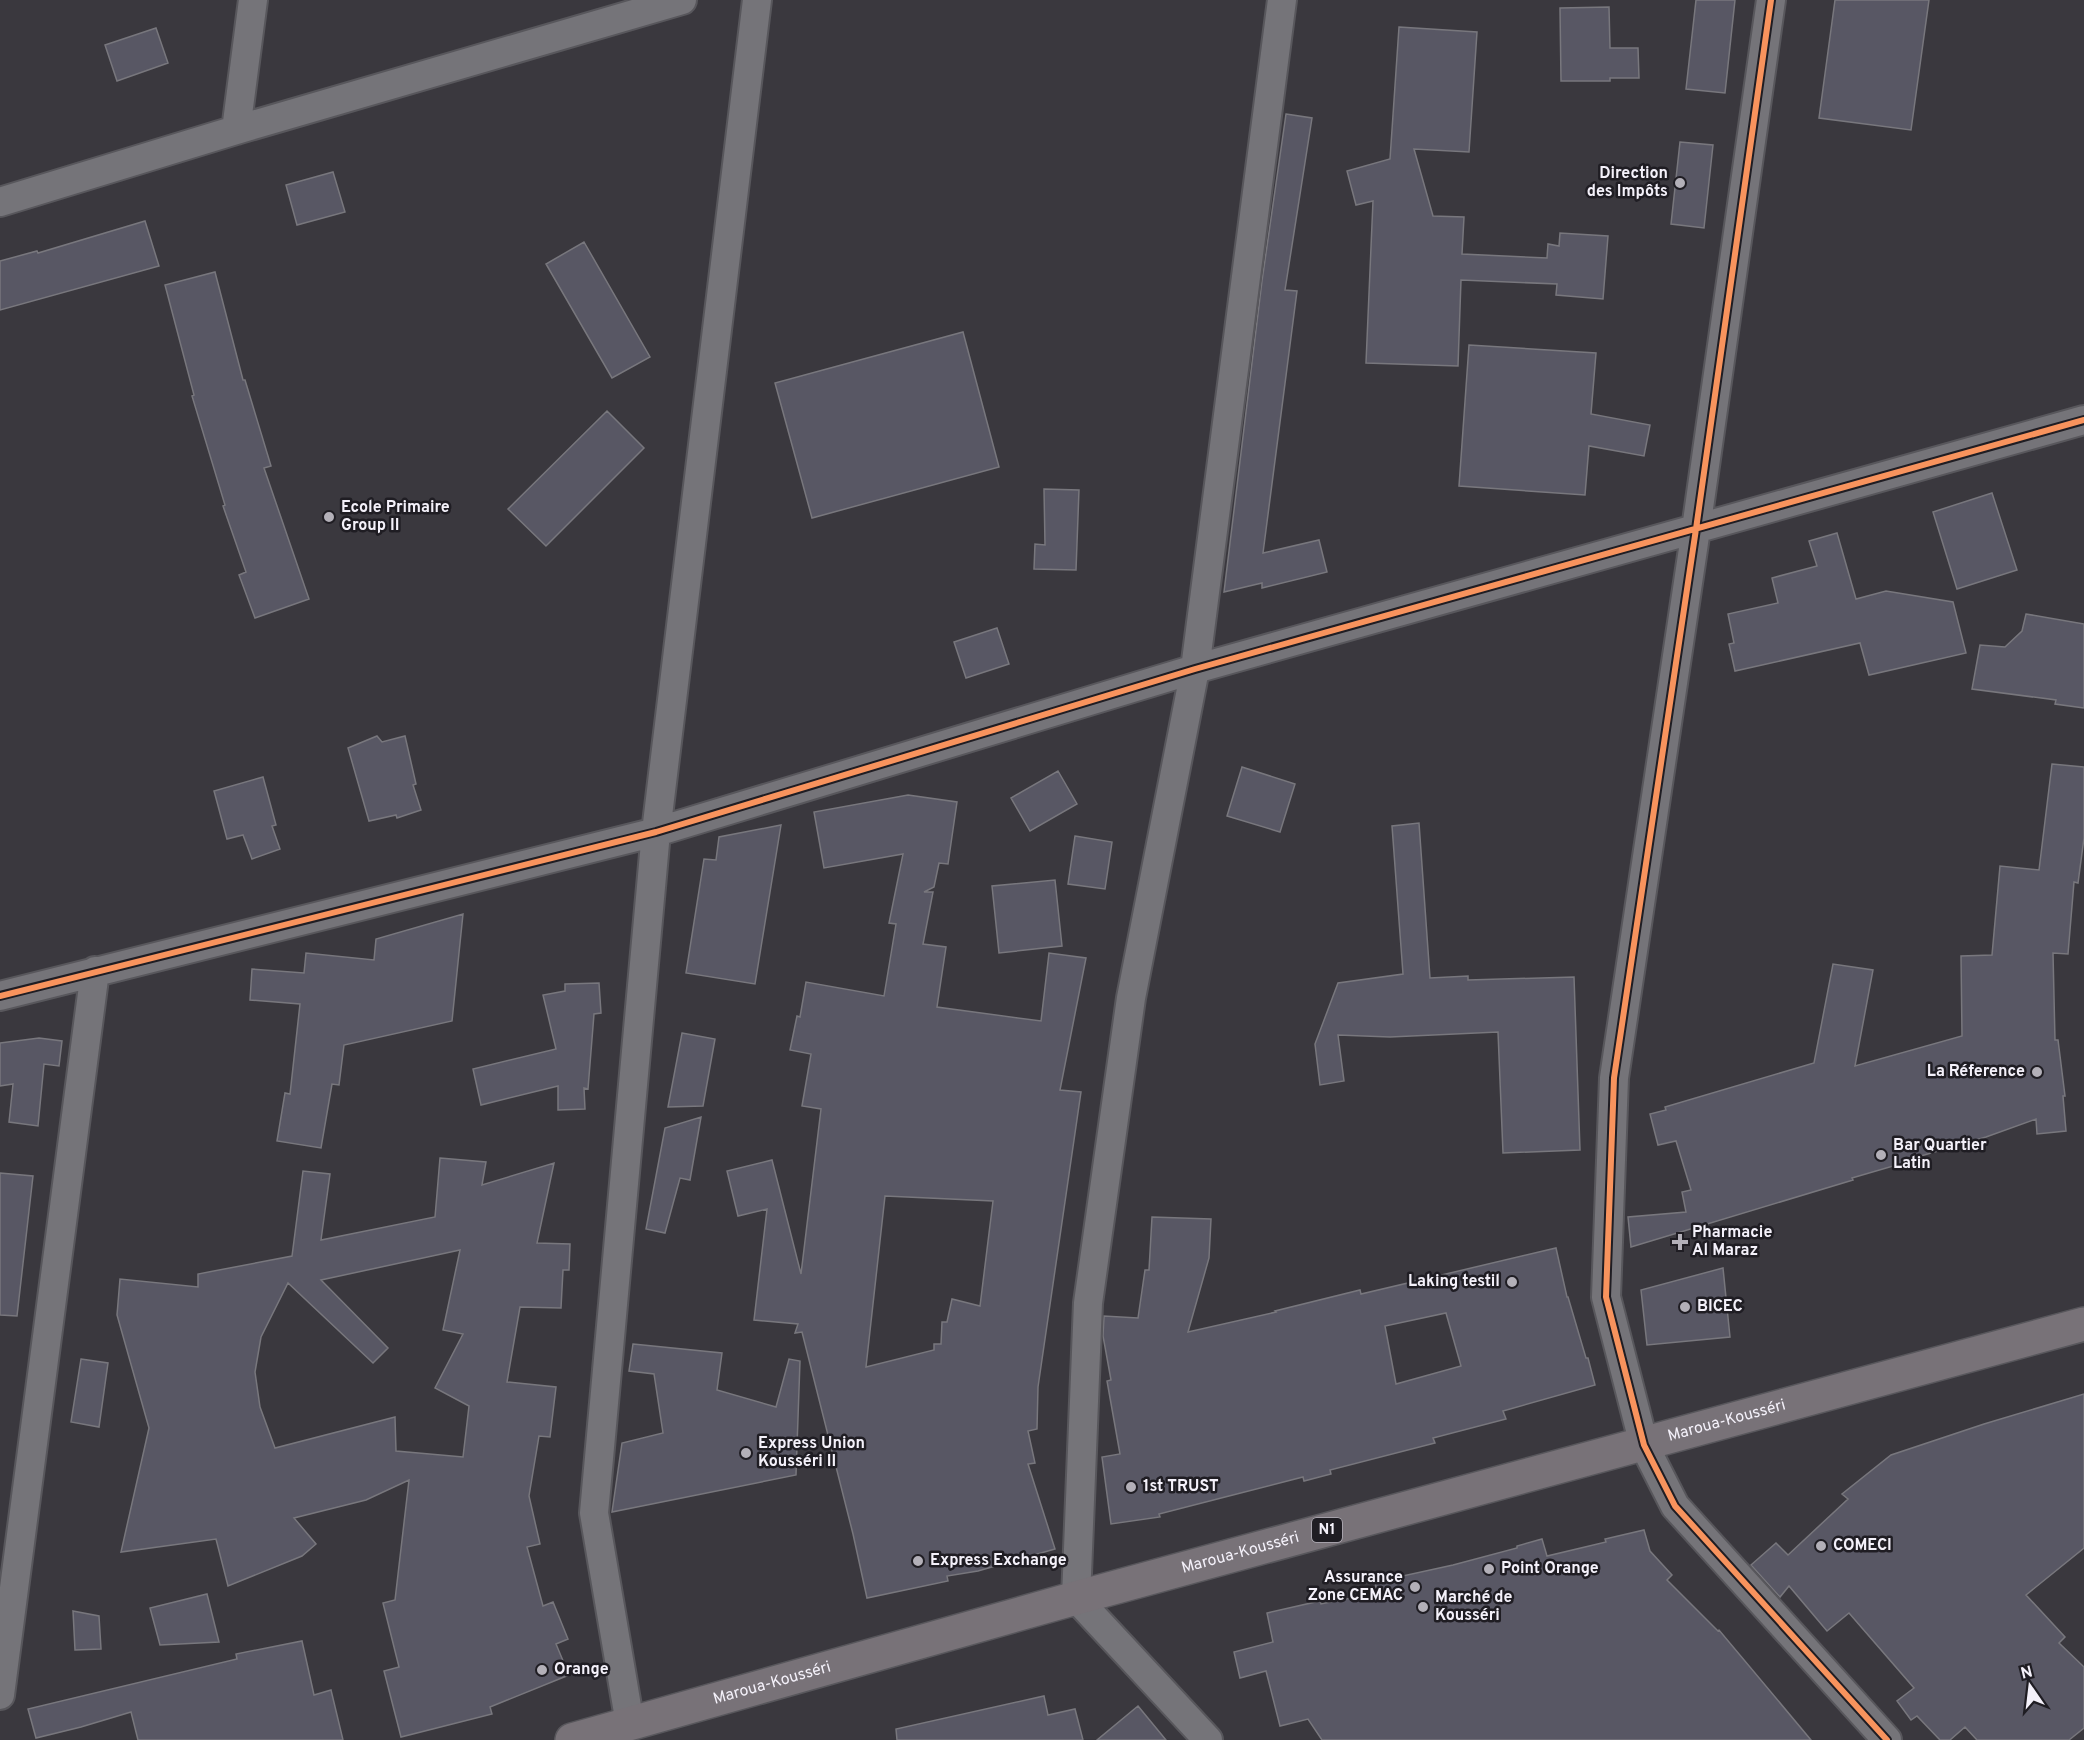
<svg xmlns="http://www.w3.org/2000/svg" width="2084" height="1740" viewBox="0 0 2084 1740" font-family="Overpass,sans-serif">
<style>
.building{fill:#585764;stroke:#78777d;stroke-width:1.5;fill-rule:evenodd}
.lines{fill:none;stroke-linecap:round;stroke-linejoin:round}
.minor-casing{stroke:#58575c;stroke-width:32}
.trunk-casing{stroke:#58575c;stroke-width:36}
.minor{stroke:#757479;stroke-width:28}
.trunk{stroke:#787278;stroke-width:33}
.cycleway-casing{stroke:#1f1d23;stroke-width:10}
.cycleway{stroke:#f8935d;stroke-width:6}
.poi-dot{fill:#b3b0b8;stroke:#1f1d23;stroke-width:2}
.labels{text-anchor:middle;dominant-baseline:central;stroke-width:5;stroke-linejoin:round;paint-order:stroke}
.shield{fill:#1f1d23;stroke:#b4b1ba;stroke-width:1.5}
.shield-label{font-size:15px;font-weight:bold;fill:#f4f1fa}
.poi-label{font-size:16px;font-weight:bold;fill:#f4f1fa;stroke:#1f1d23;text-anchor:start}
.street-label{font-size:16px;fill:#f4f1fa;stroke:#1f1d23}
</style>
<rect width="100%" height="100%" fill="#3a383e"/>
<path class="building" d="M1696,0H1735L1725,93L1686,89Z
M1835,0H1929L1911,130L1819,118Z
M1609,7L1610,48H1638L1639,78H1610V81H1561L1560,8Z
M1399,27L1477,32L1469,152L1414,149L1433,216L1464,217L1462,254L1547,258L1548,244L1559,246L1560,233L1608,236L1603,299L1556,295L1557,284L1461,280L1458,366L1366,363L1373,201L1356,205L1347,171L1390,159Z
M156,28L168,63L117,81L105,45Z
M1286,114L1312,118L1285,290L1297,291L1263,553L1319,540L1327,572L1262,588V583L1224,592L1262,281Z
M1680,142L1713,145L1704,228L1671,224Z
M333,172L345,212L297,225L286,185Z
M145,221L159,266L0,310V261L37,251L38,253Z
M584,242L650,357L612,378L546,264Z
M215,272L243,380H245L271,466L264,468L309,599L255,618L239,575L246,572L223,506L225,505L192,396L194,395L165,285Z
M963,332L999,467L812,518L775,383Z
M1469,345L1596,353L1591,414L1650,425L1644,456L1589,446L1585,495L1459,486Z
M607,411L644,448L546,546L508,509Z
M1044,489L1079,490L1076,570L1034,569L1035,544L1045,545Z
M1992,493L2017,570L1957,589L1933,512Z
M1837,533L1856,599L1886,591L1953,602L1966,653L1869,675L1860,643L1735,671L1729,644L1734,643L1728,614L1778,603L1772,578L1817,566L1809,541Z
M2026,614L2084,624V708L2055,704L2056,700L1972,689L1980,645L2005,647L2022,631Z
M997,628L1009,664L966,678L954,642Z
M377,736L382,742L405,736L416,784L413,785L421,810L397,818L396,815L369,821L348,748Z
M2052,764L2084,767V838L2078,883L2074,882L2068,954L2053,953L2055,1040H2058L2065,1096H2063L2066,1131L2037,1134L2036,1119L1986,1137L1907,1160V1162L1852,1178L1853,1180L1631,1247L1628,1217L1686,1212L1682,1192L1691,1190L1676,1141L1658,1145L1650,1114L1666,1110L1665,1107L1814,1063L1833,964L1873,970L1855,1066L1962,1036L1961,956L1992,955L2000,866L2039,870Z
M1242,767L1295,784L1280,832L1227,816Z
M1058,771L1077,804L1030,831L1011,798Z
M263,777L276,825L272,826L280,849L252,859L243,835L227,839L214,791Z
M908,795L957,802L948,864L939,863L934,887L924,892H933L923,944L946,947L937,1007L1041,1021L1049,953L1086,958L1060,1090L1081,1092L1038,1387L1037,1429L1028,1431L1035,1463L1028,1464L1055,1549L978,1571L947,1576L948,1581L867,1598L853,1534L802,1332L795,1333L798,1324L754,1320L767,1209L738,1216L727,1171L772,1160L801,1274L821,1109L802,1106L811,1054L790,1050L797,1016L800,1017L806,982L884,996L896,924L889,923L903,854L824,868L814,812ZM885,1196L993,1201L980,1306L952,1299L947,1322H942L941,1344H934V1350L866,1367Z
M1419,823L1430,978L1468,976V980L1574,977L1580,1150L1503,1153L1498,1032L1390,1037L1338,1035L1344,1081L1320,1085L1315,1044L1338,983L1403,974L1392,826Z
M781,825L755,984L686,973L704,859L716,860L719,837Z
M1075,836L1112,842L1105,889L1068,884Z
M1055,880L1062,946L999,953L992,886Z
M463,914L452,1021L344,1045L339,1085L332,1084L321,1148L277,1141L285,1093L290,1094L300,1004L250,1000L252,969L304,973L306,953L374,960L376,939Z
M599,983L601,1013L594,1014L588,1089L584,1088L585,1109L558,1110V1086L481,1105L473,1069L556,1049L543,995L565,991V984Z
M682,1033L715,1039L703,1106L668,1107Z
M39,1038L62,1041L59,1066L44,1064L38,1126L9,1122L13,1084L0,1086V1043Z
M701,1117L690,1180L680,1178L665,1233L646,1229L665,1128Z
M440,1158L486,1162L482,1185L554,1163L537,1243L570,1244L569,1270H563L561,1308L520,1307L507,1382L556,1387L550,1437L539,1436L529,1496L540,1544L527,1547L543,1606L553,1602L568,1639L556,1644L569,1675L490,1707L492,1714L401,1737L384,1671L399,1667L383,1603L395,1600L409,1480L366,1500L294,1518L316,1544L302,1556L228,1586L216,1539L121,1552L149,1428L117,1315L120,1279L198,1287V1274L292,1256L303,1171L330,1174L321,1240L435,1217ZM460,1250L443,1330L463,1334L435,1388L469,1406L463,1457L396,1451L395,1417L275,1448L260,1407L255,1372L261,1337L288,1283L373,1363L388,1348L321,1280Z
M0,1173L33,1176L17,1316L0,1315Z
M1152,1217L1211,1219L1209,1258L1188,1332L1276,1312L1275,1311L1360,1290L1361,1294L1556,1248L1567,1297H1568L1586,1358H1588L1595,1385L1503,1411L1506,1419L1433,1438L1435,1443L1330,1470L1331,1474L1304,1481L1303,1477L1229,1496L1159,1514L1160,1517L1111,1524L1102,1457L1120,1454L1107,1381L1111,1380L1103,1336L1104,1316L1138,1318L1145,1270H1149ZM1446,1313L1461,1366L1396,1384L1385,1326Z
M1723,1268L1730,1337L1647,1345L1641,1290Z
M633,1344L722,1353L717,1390L776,1407L789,1359L800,1361L796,1475L612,1512L622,1443L663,1433L654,1374L629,1371Z
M81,1359L108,1363L99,1427L71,1422Z
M2084,1394V1548L2026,1595L2065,1637L2059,1643L2084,1667V1728L2069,1740H1977L1965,1727L1950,1740H1940L1917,1716L1911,1720L1897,1701L1914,1688L1849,1613L1827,1631L1789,1586L1780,1597L1751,1565L1776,1543L1788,1555L1848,1499L1842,1494L1891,1455L1984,1424Z
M1644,1530L1650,1551L1672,1575L1667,1580L1718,1631L1719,1630L1811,1740H1322L1308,1719L1280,1726L1266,1671L1240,1678L1234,1652L1273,1642L1267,1613L1320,1601L1321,1604L1377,1593L1375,1582L1453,1565L1517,1548V1546L1542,1539L1547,1556L1606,1542L1605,1539Z
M207,1594L219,1642L160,1645L150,1608Z
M73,1611L99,1616L101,1649L75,1650Z
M302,1641L314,1695L331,1690L343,1740H138L131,1712L81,1727L36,1738L28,1709L237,1659L236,1654Z
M1044,1696L1048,1715L1075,1709L1083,1740H897L896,1729Z
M1138,1706L1166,1740H1097Z"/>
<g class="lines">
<g class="minor-casing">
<path id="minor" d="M1771,0L1696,529L1614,1078L1606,1297L1644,1445L1675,1506L1887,1740
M236,130L253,0
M0,202L236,130L682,0
M0,996L656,832L1195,669L2084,420
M0,1695L95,971
M630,1724L594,1513L656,832L757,0
M1208,1740L1076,1598L1088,1303L1131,998L1195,669L1282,0"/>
</g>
<g class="trunk-casing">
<g id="trunk">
<path id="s1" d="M572,1740L1076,1598L2084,1324"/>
</g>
</g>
<use href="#minor" class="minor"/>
<use href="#trunk" class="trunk"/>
<g class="cycleway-casing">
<path id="cycleway" d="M1771,0L1696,529L1614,1078L1606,1297L1644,1445L1675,1506L1887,1740
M0,996L656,832L1195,669L2084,420"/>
</g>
<use href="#cycleway" class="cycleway"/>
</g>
<g class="poi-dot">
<circle cx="1680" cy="183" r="6"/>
<circle cx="329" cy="517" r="6"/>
<circle cx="2037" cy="1072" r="6"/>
<circle cx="1881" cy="1155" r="6"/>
<path d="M1677 1233h6v6h6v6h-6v6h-6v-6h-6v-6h6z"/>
<circle cx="1512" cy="1282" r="6"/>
<circle cx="1685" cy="1307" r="6"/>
<circle cx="746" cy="1453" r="6"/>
<circle cx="1131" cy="1487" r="6"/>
<circle cx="1821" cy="1546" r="6"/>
<circle cx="918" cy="1561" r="6"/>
<circle cx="1489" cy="1569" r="6"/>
<circle cx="1415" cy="1587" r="6"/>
<circle cx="1423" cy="1607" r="6"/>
<circle cx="542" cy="1670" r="6"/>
</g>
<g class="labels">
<rect class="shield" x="1312" y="1518" width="30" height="24" rx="4.5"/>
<g class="shield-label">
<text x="1327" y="1530">N1</text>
</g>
<g class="poi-label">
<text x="1668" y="174" text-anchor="end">Direction<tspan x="1668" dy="18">des Impôts</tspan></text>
<text x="341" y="508">Ecole Primaire<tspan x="341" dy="18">Group II</tspan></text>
<text x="2025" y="1072" text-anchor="end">La Réference</text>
<text x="1893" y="1146">Bar Quartier<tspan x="1893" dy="18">Latin</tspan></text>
<text x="1692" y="1233">Pharmacie<tspan x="1692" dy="18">Al Maraz</tspan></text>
<text x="1500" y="1282" text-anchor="end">Laking testil</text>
<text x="1697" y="1307">BICEC</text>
<text x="758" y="1444">Express Union<tspan x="758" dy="18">Kousséri II</tspan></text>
<text x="1143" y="1487">1st TRUST</text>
<text x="1833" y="1546">COMECI</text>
<text x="930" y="1561">Express Exchange</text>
<text x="1501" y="1569">Point Orange</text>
<text x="1403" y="1578" text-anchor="end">Assurance<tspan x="1403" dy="18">Zone CEMAC</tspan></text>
<text x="1435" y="1598">Marché de<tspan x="1435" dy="18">Kousséri</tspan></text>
<text x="554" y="1670">Orange</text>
</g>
<g class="street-label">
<text stroke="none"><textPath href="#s1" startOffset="1198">Maroua-Kousséri</textPath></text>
<text stroke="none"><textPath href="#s1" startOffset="694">Maroua-Kousséri</textPath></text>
<text stroke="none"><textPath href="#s1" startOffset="208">Maroua-Kousséri</textPath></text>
</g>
</g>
<g transform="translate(2030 1686) rotate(346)" stroke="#1f1d23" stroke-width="4.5" paint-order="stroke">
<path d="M0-4.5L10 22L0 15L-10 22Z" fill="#f4f1fa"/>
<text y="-9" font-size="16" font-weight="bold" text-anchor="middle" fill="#f4f1fa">N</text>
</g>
</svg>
